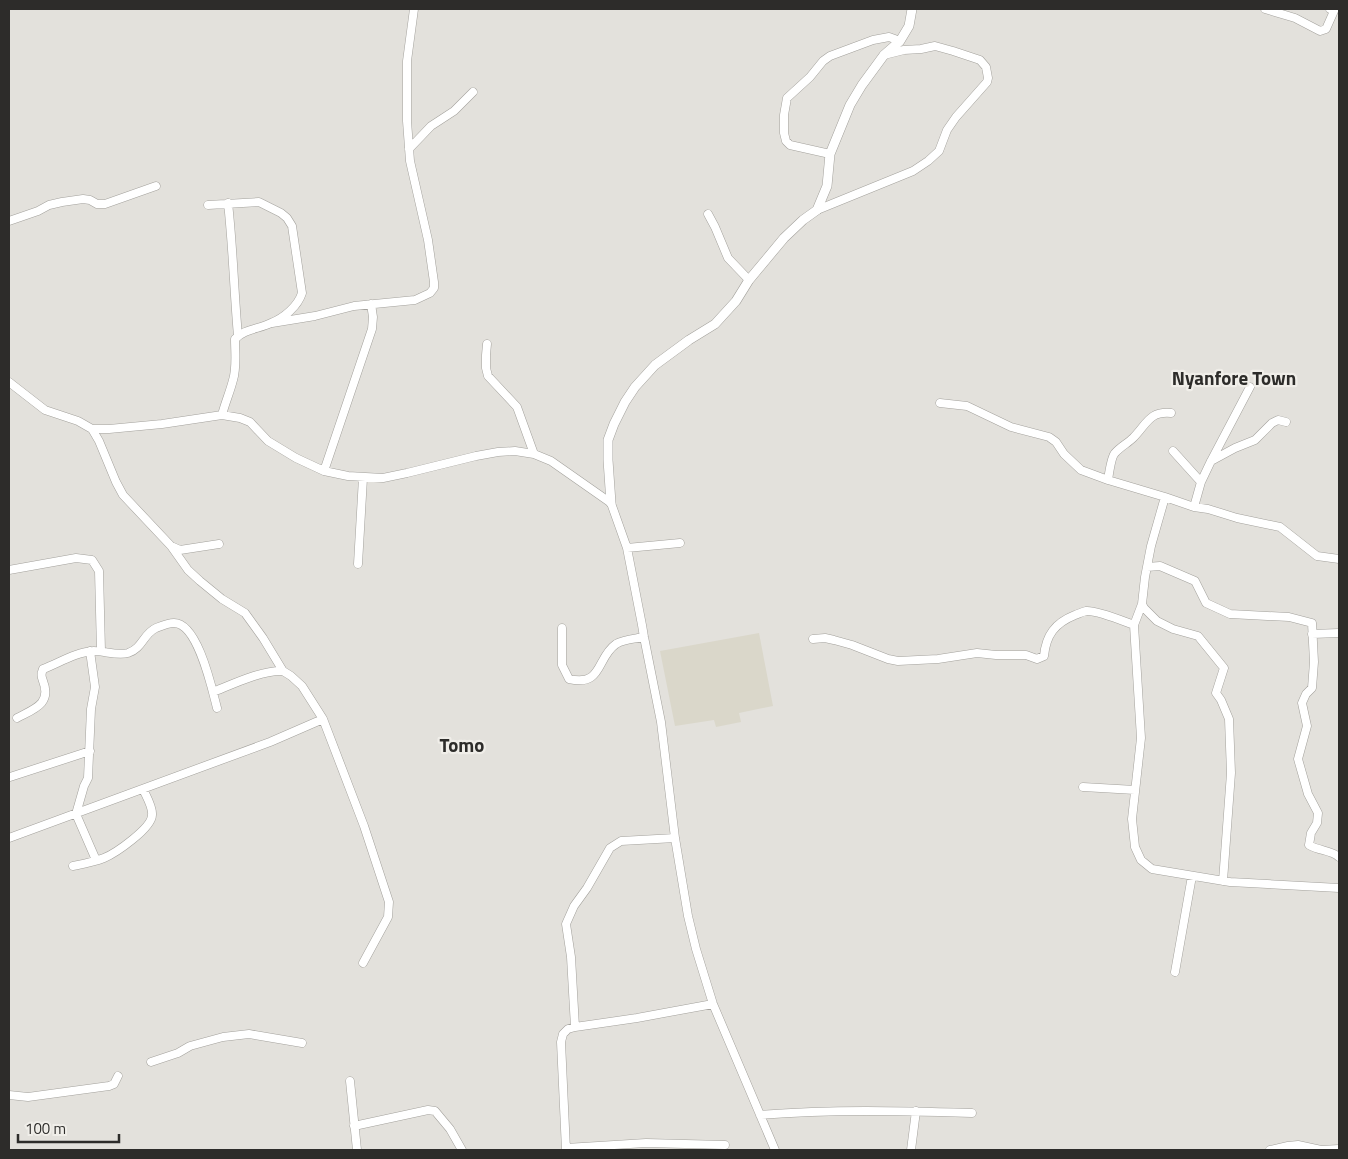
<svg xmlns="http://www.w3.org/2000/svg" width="1348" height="1159" viewBox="0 0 1348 1159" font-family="'Titillium Web',sans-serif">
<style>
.built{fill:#dad7ca}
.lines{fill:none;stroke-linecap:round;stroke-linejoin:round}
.minor-casing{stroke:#a3a19c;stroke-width:9}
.tertiary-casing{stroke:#a3a19c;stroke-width:10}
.minor{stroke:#fff;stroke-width:8}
.tertiary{stroke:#fff;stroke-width:9}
.labels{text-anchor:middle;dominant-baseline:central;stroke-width:4.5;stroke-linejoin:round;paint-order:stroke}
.district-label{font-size:19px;font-weight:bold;fill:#2d2c2a;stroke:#f0eee9}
</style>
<rect width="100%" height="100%" fill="#e3e1dc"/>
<path class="built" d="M759,633L773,706L739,713L741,722L716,727L714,720L675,726L660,651Z"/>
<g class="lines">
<g class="minor-casing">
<path id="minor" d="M1265,9L1295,18L1320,31L1326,29L1334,11L1330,9
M409,149L431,126L454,111L473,92
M830,154L790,145L786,141L784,133V115L787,98L810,77L823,61L830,56L873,40L889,37L900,41
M228,203C233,247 234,292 238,336
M208,205L259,202L281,213L287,218L292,226L302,293C298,306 284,318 271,323C259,329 244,329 235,339C235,353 237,367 233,380C230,392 225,403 222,415
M817,210L913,171L928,161L939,151L947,130L956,117L987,82L988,78L986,67L980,60L953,51L935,46L921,49L904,50L884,55
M708,214L715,227L728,258L749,280
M9,221L38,211L49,205L62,202L83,199L90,200L97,204H105L156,186
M272,323L315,316L354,306L415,300L430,293L434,288V282L428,240L410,161L407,121V61L414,9
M487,344L486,355V368L488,376L517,407L534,454
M9,382L45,410L78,421L92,429H109L162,424L222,415L240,418L250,422L268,441L296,458L324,471L348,476L383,478L407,473L476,456L498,452L515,451L534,454L551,461L611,503L627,548L642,625L644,637L661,722L675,838L688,916L696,949L713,1004L775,1150
M940,403L967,406L1011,427L1049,437L1056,442L1064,454L1081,470L1108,480L1165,497L1194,507L1208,509L1237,518L1280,527L1317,556L1339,559
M92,429L99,441L116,482L123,495L171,546L188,570L200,581L222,599L245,613L263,638L283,671L291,676L302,686L323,719L364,826L389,902L388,917L363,963
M1173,451L1201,482
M1211,461L1235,448L1255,440L1272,423L1278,420L1286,422
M324,471L372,329L373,317L371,304
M1108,480C1109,474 1111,457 1115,453C1120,447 1128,443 1133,438C1147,424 1149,411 1171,413
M1165,497L1151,546L1145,577L1142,604L1134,625L1141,738L1132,819L1135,847L1141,860L1152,869L1230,882L1339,888
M1194,507L1201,482L1211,461L1250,387
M171,546L180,550L219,544
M627,548L680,543
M358,564L363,478
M1147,567L1160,566L1195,581L1206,603L1230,614L1289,617L1312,623L1314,662L1312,688L1306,694L1302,703L1307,726L1298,759L1308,794L1318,813L1317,823L1311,833L1309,845C1319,851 1331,850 1339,857
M9,570L76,558L92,560L99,571L101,651
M1142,604L1144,608L1157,621L1173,629L1198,636L1224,668L1216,693L1221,700L1229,719L1231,773L1223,881
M562,628V665L569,679C603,687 596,658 616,644C624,639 634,639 644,637
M1312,634L1339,633
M813,639L825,638L834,640L852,645L888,659L898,661L938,659L977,653L996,655H1026L1037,659L1044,656C1046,635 1055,623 1075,615C1078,614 1082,612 1086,611C1097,610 1123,621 1134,625
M90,651L95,687L91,709L88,778L84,786L76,814L96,860
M213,692C233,684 262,670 283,671
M17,718C34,709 52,704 43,681C41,676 41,674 43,669C59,663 76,652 94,651C105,651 117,656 128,653C143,648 143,634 156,628C161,626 168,623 174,623C198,623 212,689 217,708
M10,777L90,751
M1083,787L1135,790
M9,838L270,742L323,719
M73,866C83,864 94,862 104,858C116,853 152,828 152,815C153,807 146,796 143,789
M1175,972L1192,876
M575,1027L571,957L566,924L574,906L587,888L610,848L621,841L675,838
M151,1062L178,1053L190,1046L223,1037L249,1034L302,1043
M350,1081L357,1150
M9,1095L28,1097L109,1086L114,1084L118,1076
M760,1115C831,1109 902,1111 972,1113
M354,1126L428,1110L435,1111L450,1129L462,1150
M566,1148L646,1143L725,1145
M566,1150L561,1042L563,1034L568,1029L575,1027L637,1018L713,1004
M911,1150L916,1111
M1270,1150L1288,1146L1298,1145L1321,1150L1339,1149"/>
</g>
<g class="tertiary-casing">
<path id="tertiary" d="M611,503L608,460V440L614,424L625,402L635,387L655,365L689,340L715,324L736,301L749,280L784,238L803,220L817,210L827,186L830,154L850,105L862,85L884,55L900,41L909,26L912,9"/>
</g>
<use href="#minor" class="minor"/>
<use href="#tertiary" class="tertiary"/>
</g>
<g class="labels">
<g class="district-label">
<text x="1234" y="377">Nyanfore Town</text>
<text x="462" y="744">Tomo</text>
</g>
</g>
<rect width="1348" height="1159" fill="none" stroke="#2d2c2a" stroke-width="20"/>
<path d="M18 1134v8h101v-8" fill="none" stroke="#2d2c2a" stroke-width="2.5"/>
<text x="25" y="1134" font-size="15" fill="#2d2c2a" stroke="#f0eee9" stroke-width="4" paint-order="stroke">100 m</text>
</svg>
